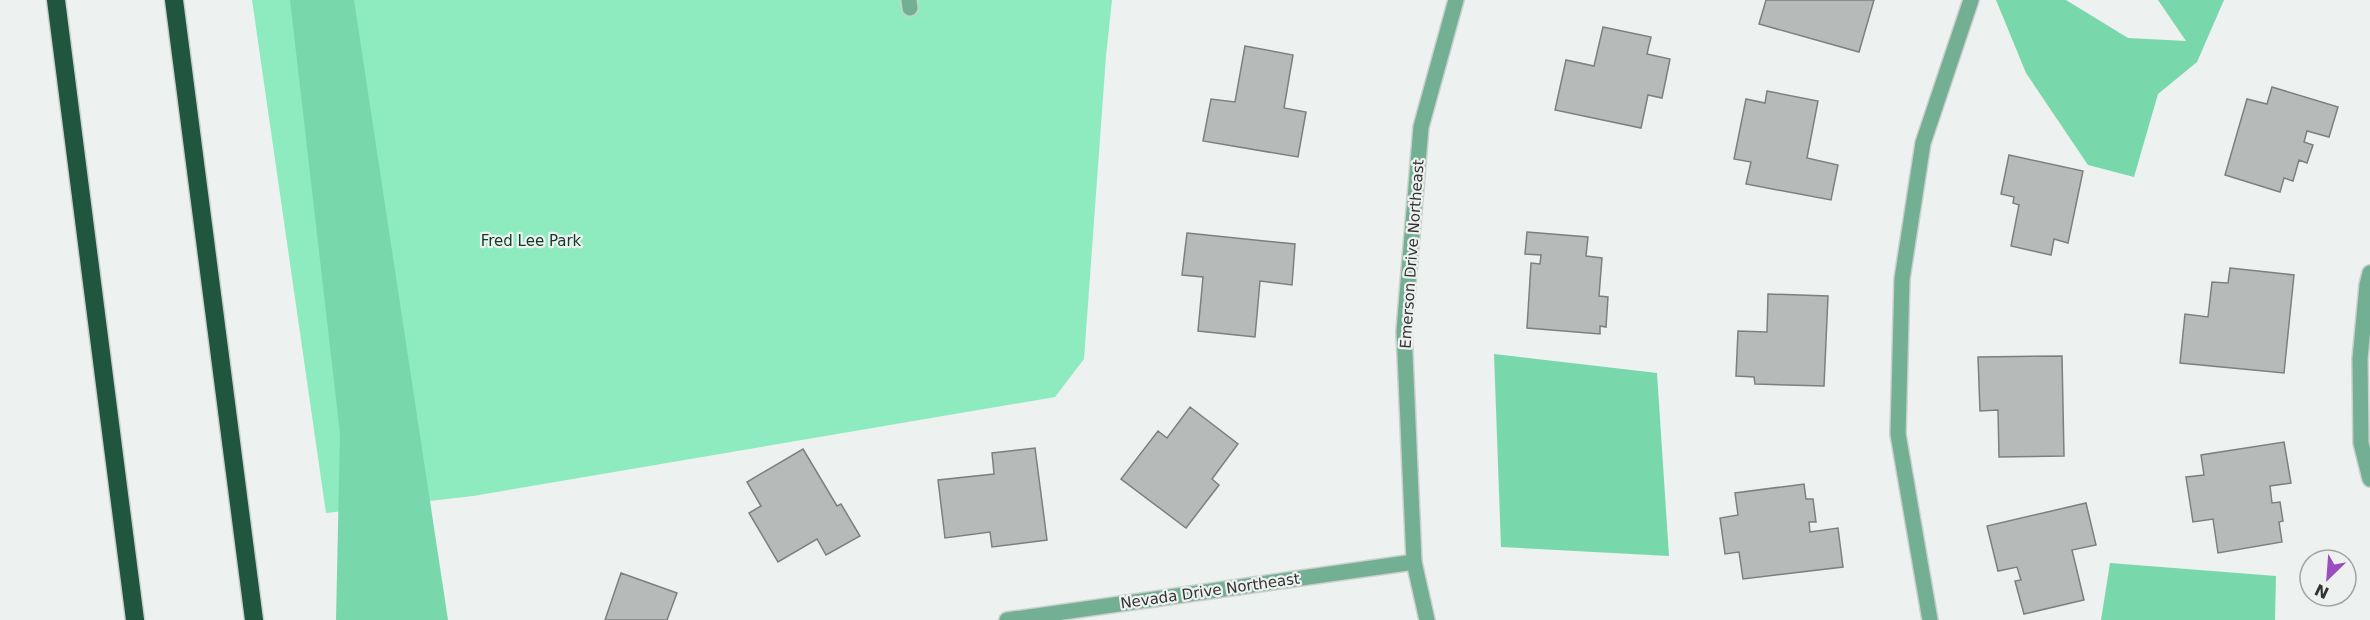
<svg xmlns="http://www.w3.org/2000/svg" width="2370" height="620" viewBox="0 0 2370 620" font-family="'DejaVu Sans',sans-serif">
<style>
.green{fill:#8eebc0}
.forest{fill:#78d8ac}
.building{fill:#b6bab8;stroke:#7d807e;stroke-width:1.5}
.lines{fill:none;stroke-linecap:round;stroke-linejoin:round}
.service-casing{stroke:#cbcfcd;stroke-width:18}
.minor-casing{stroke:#cbcfcd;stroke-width:18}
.tertiary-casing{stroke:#cbcfcd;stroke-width:18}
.motorway-casing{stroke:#cbcfcd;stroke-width:21}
.service{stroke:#73b093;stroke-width:15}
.minor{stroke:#73b093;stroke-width:15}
.tertiary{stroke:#73b093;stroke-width:15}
.motorway{stroke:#20553f;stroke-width:18}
.labels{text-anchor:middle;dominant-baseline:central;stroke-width:4.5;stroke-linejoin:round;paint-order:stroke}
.park-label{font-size:15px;fill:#0f3a29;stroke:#edf1ef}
.street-label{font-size:15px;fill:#323332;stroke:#edf1ef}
</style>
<rect width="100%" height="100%" fill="#edf1ef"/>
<path class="green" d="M252,0H1112L1106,56L1084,359L1055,397L473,496L326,513Z"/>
<path class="forest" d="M290,0H354L448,620H336L340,434Z
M1996,0H2066L2128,38L2186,41L2158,0H2224L2197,62L2158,94L2134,177L2088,165L2026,73Z
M1494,354L1657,373L1669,556L1501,547Z
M2110,563L2276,576L2275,620H2101Z"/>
<path class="building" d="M1766,0H1874L1859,52L1759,24Z
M1603,27L1651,37L1647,54L1670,59L1662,98L1648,95L1641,128L1555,110L1566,60L1594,66Z
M1245,46L1293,55L1284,108L1306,112L1298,157L1203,141L1211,99L1235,102Z
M2272,87L2338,107L2329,137L2307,131L2304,142L2313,145L2307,163L2299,160L2293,181L2284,178L2280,192L2225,175L2247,99L2267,104Z
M1767,91L1818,101L1807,158L1838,165L1831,200L1746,184L1751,162L1734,159L1746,99L1765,103Z
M2009,155L2083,171L2068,243L2054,239L2051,255L2011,246L2019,205L2013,203L2014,197L2001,194Z
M1527,232L1588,237L1586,256L1602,258L1599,296L1608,297L1606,327L1600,326V334L1527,328L1531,263L1540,264L1541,255L1525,254Z
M1187,233L1295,244L1292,285L1260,281L1255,337L1198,331L1203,277L1182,275Z
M2230,268L2294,275L2284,373L2180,363L2185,314L2208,317L2212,282L2228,283Z
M1768,294L1828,296L1824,386L1755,384L1754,377L1736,376L1738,331L1767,332Z
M2062,356L2064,456L1999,457L1998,410L1980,411L1978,357Z
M1190,407L1238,444L1212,479L1219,485L1186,528L1121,479L1158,431L1167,438Z
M2284,442L2291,483L2270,486L2272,503L2280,502L2283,521L2279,522L2282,542L2218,553L2213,519L2193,522L2186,477L2204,475L2201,455Z
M1035,448L1047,540L992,547L990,532L945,538L938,480L994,474L992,453Z
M803,449L837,506L841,504L860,536L826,555L817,539L778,562L749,513L761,506L747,482Z
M1804,484L1806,499H1813L1816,522H1809L1810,532L1838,528L1843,567L1743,579L1739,552L1725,554L1720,518L1738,515L1735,493Z
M2086,503L2096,545L2072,550L2084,600L2024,614L2015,581L2021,580L2017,567L1998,571L1987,526Z
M621,573L677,593L667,620H605Z"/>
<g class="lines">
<g class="service-casing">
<path id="service" d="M909,0L910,8"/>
</g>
<g class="minor-casing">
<path id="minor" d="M2370,273L2367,285L2360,359L2361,443L2370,479
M1007,620L1414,562
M1930,620L1898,434L1902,279L1923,143L1971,0"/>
</g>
<g class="tertiary-casing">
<path id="tertiary" d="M1427,620L1414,562L1404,331L1421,127L1456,0"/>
</g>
<g class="motorway-casing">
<path id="motorway" d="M56,0L135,620
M174,0L254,620"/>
</g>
<use href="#service" class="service"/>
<use href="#minor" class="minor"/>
<use href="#tertiary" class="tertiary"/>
<use href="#motorway" class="motorway"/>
</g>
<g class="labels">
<g class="park-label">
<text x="531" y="241">Fred Lee Park</text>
</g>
<g class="street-label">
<text transform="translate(1412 254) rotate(-86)">Emerson Drive Northeast</text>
<text transform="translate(1210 591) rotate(-8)">Nevada Drive Northeast</text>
</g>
</g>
<g transform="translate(2328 578) rotate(205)"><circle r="28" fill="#edf1ef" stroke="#a2a5a3" stroke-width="1.5"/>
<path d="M0-4.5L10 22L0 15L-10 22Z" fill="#9a4ec0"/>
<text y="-9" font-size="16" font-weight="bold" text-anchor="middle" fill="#323332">N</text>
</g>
</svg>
